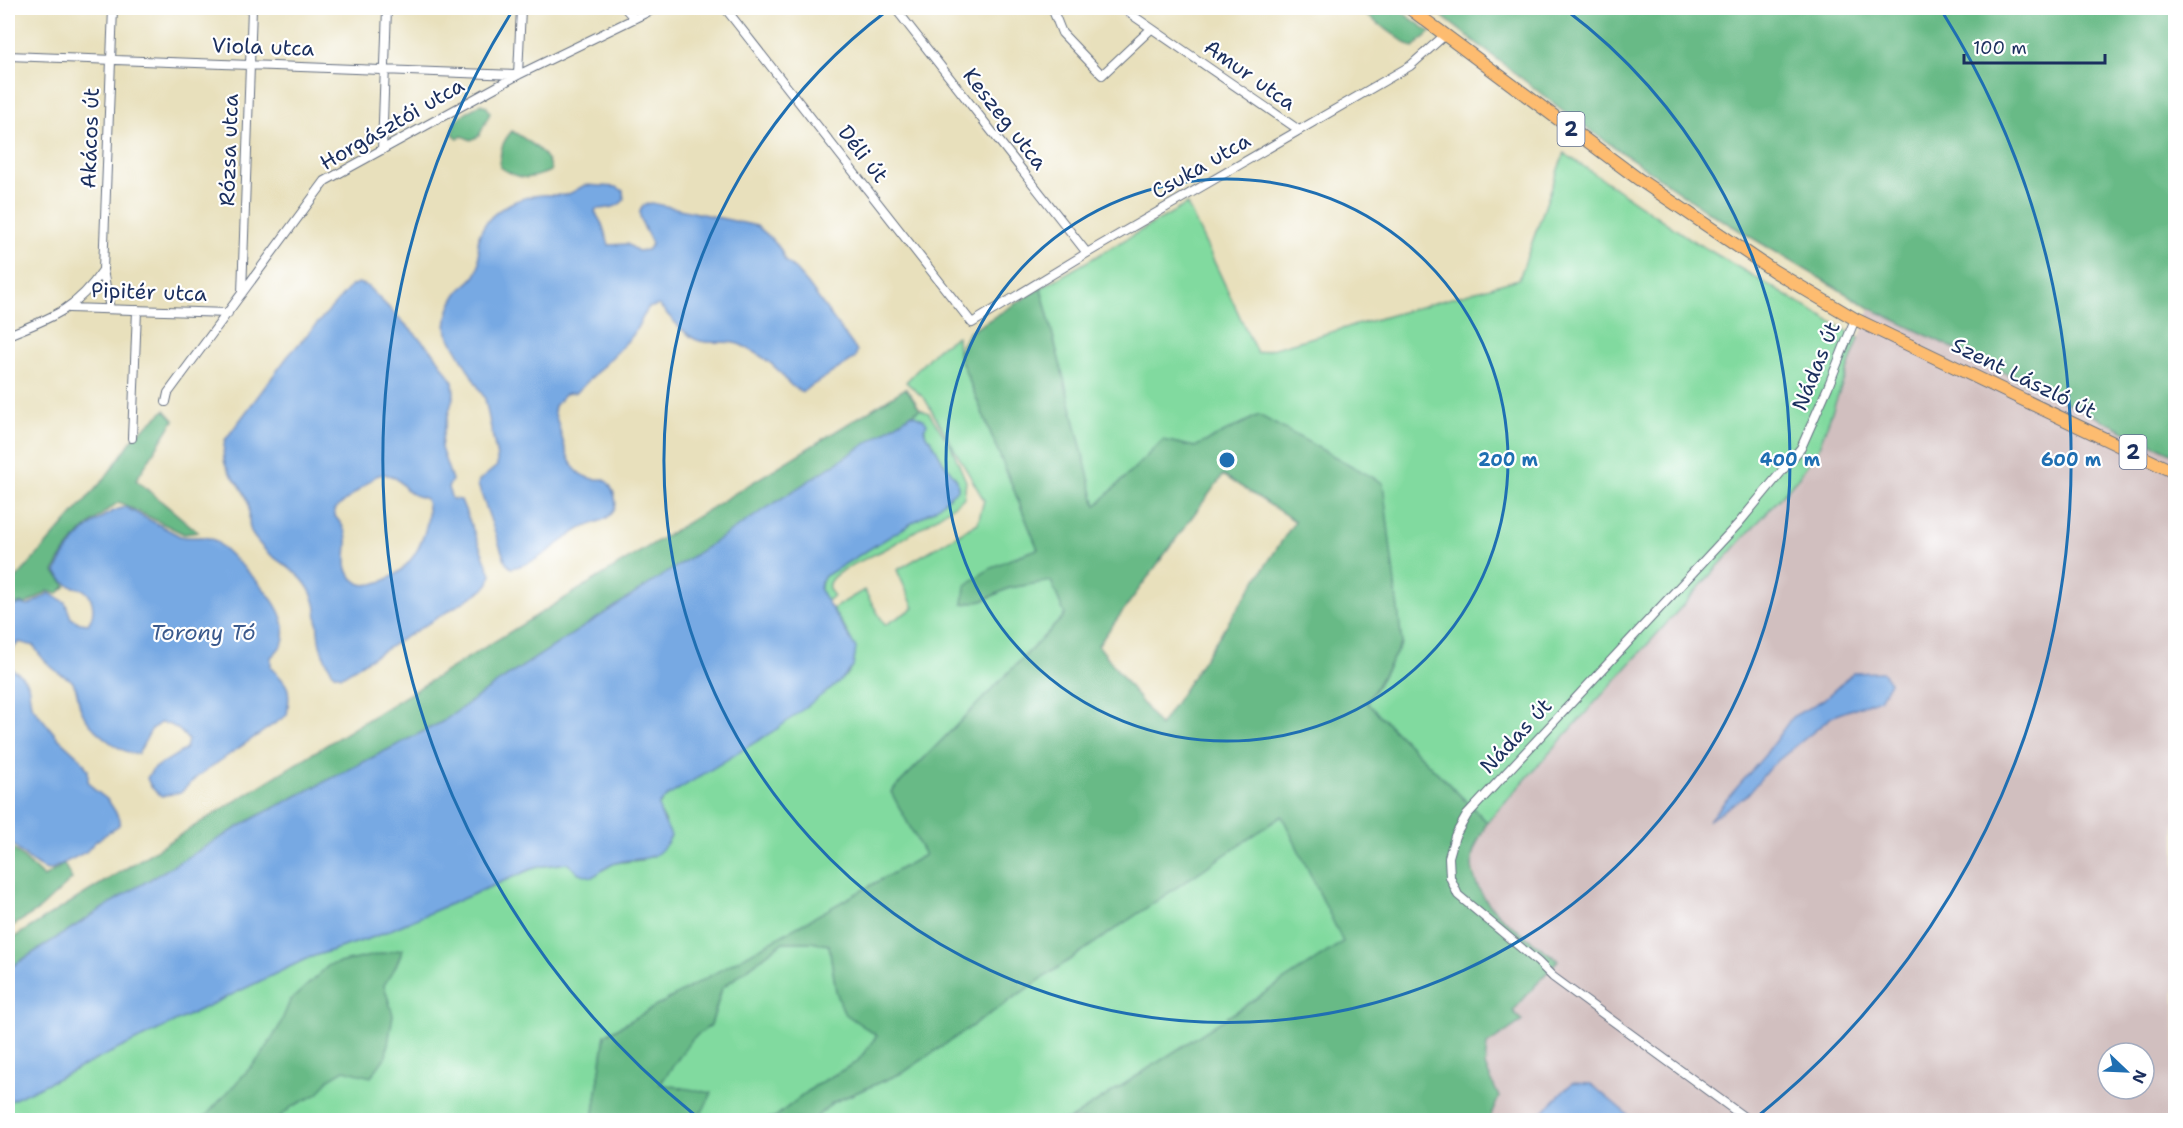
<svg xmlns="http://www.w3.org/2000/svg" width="2183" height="1128" viewBox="0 0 2183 1128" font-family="'Shantell Sans',sans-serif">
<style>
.industrial{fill:#d1bfbf;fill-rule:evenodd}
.green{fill:#81da9f;stroke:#4e847e;stroke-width:1.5}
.forest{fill:#68ba86;stroke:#427472;stroke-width:1.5;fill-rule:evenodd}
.water{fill:#77a9e3;stroke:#496ca0;stroke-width:1.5;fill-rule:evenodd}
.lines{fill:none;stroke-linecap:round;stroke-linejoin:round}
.minor-casing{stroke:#636d7f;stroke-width:10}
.primary-casing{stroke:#636d7f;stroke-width:14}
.minor{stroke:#fff;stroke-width:8}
.primary{stroke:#fdbc6f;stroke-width:12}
.ring{fill:none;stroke:#1f6fb2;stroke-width:3}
.labels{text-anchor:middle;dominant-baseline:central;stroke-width:4.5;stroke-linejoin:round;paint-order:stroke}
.shield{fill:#fff;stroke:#5f6d8e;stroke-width:1.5}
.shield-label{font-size:20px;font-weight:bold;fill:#1b2f5e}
.street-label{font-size:21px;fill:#1b2f5e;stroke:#fff}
.water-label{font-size:22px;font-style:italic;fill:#3b5a8d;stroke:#fff}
.centre{fill:#1f6fb2;stroke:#fff;stroke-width:3}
.ring-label{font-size:18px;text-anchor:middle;font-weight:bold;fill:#1f6fb2;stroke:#fff;stroke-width:4.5;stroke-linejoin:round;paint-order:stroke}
</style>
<rect width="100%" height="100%" fill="#fff"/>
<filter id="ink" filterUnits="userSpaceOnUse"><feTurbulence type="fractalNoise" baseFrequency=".0167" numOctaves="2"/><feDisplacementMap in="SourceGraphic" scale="12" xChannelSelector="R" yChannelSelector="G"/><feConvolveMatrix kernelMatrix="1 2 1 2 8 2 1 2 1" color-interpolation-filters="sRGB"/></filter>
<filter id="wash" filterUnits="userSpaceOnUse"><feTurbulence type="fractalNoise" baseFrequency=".008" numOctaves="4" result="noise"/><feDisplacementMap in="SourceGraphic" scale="24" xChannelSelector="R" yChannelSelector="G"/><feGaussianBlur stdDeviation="1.35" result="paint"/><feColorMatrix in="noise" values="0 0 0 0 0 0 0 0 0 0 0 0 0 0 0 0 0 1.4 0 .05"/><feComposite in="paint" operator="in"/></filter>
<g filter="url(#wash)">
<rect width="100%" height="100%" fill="#e8e0bc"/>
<path class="industrial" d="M1870,308L2175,455V1120H1634L1591,1084L1572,1083L1534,1120H1489L1499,1097L1485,1066L1487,1045L1522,1021L1513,1011L1557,960L1490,908L1477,884L1472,862L1475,849L1487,822L1797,479L1842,386ZM2108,1053H2144V1089H2108Z"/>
<path class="green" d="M1564,153L1690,239L1859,338L1818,450L1797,479L1487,822L1367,703L1402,643L1259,415L1195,447L1163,440L1095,507L1041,288L1187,204L1257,353L1519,279Z
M957,336L958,353L1038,549L1017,556L963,604L982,601L1009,588L1051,581L1065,615L891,792L925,855L605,1035L593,1120H8V1102L308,958L374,937L536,867L567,863L592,877L614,863L642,860L666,822L657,807L666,797L847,675C866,650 846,631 832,609L864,590L885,625L914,608L897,570L978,523L984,500L925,399L906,382L937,349Z
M920,409L929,413L951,446L966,481L964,498C941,516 916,531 891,546C878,554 838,569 831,580C826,586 830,591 834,596L826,601C820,592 819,585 825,576L935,509L958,489L957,480L943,462L931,440L926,436L923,419L912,414Z
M1282,816L1344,942L1069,1120H813L832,1103L904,1072Z
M783,942H811L829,945L836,991L869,1030L877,1036L857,1062L815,1086L775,1117L762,1120H678L702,1112L660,1084L692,1039L711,1025L722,988Z"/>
<path class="forest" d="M1356,8H1396L1430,32L1413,48Z
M1438,8H2175V455L1870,308L1707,211L1574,119L1443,17Z
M481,104L487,107L490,113L479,136L471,140L462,136L458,138L453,134L454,123L465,113Z
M512,131C526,140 549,152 551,171C528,180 521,181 500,167C500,151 501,143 512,131Z
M1041,288L1096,506L1163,440L1195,447L1259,415L1383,483L1402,643L1367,703L1487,822C1482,834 1472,848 1472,861C1471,906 1527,936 1558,960L1513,1011L1522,1021L1487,1045L1485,1066L1499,1097L1489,1120H1069L1343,942L1282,816L904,1072L832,1103L813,1120H762L775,1117L815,1086L857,1062L877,1036L844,1013L836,991L829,945L811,942H783L722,988L711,1025L692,1039L660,1084L712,1093L702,1112L678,1120H593L605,1035L925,855L891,792L1065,615L1051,581L1009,588L982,601L963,604L965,586C992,565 1007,560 1038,549L958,353L968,333ZM1223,475L1295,521L1160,726L1098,645Z
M906,388L920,409L500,681L442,722L254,818L122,896L8,969V941Z
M165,410L174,420L136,480L198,532L184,534L119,502C93,520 66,542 54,572L66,586L57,594L48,591L26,604L19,603L8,606V588L105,478L135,436Z
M8,844L44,877L64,864L72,879L40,909L8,929Z
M403,949L395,968L384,985L393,1015L386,1056L371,1077L344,1070L329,1079L318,1094L293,1106L276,1120H202L262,1055L279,1027L290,1001L329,965Z"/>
<path class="water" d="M585,185L617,187L623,191L624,200C616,209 607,208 596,209L595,212L602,224L609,245L627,244L638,251L647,250L652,244C649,233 626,206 652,203L757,226L771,238L781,250L785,261L792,266L808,284L857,351L855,358L802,392C790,387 787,381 779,371C770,362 757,353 745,347C729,338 716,345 700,341C687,338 668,315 659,305L648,308L633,335L618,351L577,392L565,394L555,406L554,412C566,439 563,483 604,479C611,484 618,498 615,508C611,521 591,523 580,529C558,542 538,564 511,568L506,563L478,485L479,481L497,466V457L485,399L447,333C444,318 451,302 459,291C463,286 469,283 473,278C486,263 473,247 481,231C491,210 519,196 542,195C549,194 557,196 565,195C572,194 578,188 585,185Z
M358,283L367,286L434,353L453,382L454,394L443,434L441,448L452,480L448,488L452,499L461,500L491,574L489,583L483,590L342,676L334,674C328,665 323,656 320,645C315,622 321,604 305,583C295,569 279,563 266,551C262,547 258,542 254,537C246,527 251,513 248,502C240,475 217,475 225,440L288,356L351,286ZM383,474C403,477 399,486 412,494C416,497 421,496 426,499C433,517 421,549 408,563C399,574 386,581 373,584C367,585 361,586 356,581C340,570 348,553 347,539C346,529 340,522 334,515V510L376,476Z
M912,414L923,419L927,424L924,429L926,436L931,440L943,462L957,480L958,489L935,509L825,576L821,582L820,590L856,648L853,667L839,682L777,729L666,797L659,804C657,812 668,827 671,836C655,868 638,854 613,864C606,867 599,873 592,877L579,873L567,863L536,867L374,937L308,958L8,1102V969L122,896L254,818L442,722L500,681Z
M125,507L180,536C195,540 201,533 216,541C238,564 294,606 283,642C281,648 275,653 271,657V668C290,685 291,690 287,715L198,776L181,792L162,796C154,791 150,787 147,778L153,769L186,749L188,740C180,729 173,724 160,723L151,730L138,754C119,753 89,729 81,710C77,701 79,688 71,680C68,677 62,676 59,673C49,666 40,657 34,646L19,642L10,652L8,658V608L21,604L28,606L49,593L65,602L71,618L80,623L88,624C95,615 95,598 84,590C79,587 71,588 66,583C62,580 59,576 56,572C66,545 97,514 125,507Z
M8,660L13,670L20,674L28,684L31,705L58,738L81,759L88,770V781L95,790L108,800L120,819L119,825L95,842L86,852L50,870C38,871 17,849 8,840Z
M1882,672L1890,682L1880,699L1833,716L1771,766L1748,794L1708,821L1765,755L1792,717L1823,700L1853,673Z
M1572,1083L1591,1084L1634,1120H1534Z"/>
</g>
<g filter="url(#ink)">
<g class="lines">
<g class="minor-casing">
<path id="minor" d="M625,8L633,17
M725,8L972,323L1087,253L1410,66L1445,35
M895,8L1087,253
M1052,8L1062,33L1102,75L1151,29
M1122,8L1299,130
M8,56L516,75
M518,75L521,8
M382,150L387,8
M103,270L110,309
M242,293L252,8
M69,308L228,313
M8,335C51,318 76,310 103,270L113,8
M166,402L168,393L325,181L518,75L656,8
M132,438L137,310
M1748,1120L1553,977L1538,962L1458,895L1450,877L1449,857L1455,836L1467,815L1738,524L1801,448L1828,387L1855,319"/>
</g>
<g class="primary-casing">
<path id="primary" d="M1409,8L1637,178L1774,271L1855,319L2176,473"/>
</g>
<use href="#minor" class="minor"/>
<use href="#primary" class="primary"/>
</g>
</g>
<g class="ring">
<circle cx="1227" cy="460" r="281"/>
<path d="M1566 10A563 563 0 1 1 888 10"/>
<path d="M696 1116A844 844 0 0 1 511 13M1943 13A844 844 0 0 1 1758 1116"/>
</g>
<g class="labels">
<g class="shield">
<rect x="1557.5" y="112" width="27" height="34" rx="4.5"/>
<rect x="2119.5" y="435" width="27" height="34" rx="4.5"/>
</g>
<g class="shield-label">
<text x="1571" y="129">2</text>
<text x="2133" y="452">2</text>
</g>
<g class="street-label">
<text transform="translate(263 47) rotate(2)">Viola utca</text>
<text transform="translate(1250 75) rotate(35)">Amur utca</text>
<text transform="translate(1005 119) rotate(52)">Keszeg utca</text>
<text transform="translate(392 124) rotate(-30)">Horgásztói utca</text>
<text transform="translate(90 138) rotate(-88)">Akácos út</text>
<text transform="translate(229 150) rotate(-88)">Rózsa utca</text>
<text transform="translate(863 154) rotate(52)">Déli út</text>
<text transform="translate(1201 166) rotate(-30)">Csuka utca</text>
<text transform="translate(149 292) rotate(2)">Pipitér utca</text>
<text transform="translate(1816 366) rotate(-68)">Nádas út</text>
<text transform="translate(2024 378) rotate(26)">Szent László út</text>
<text transform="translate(1516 736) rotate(-47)">Nádas út</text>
</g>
<g class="water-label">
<text x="203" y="632">Torony Tó</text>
</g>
</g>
<circle cx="1227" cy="460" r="9" class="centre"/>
<g class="ring-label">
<text x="1508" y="466">200 m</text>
<text x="1790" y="466">400 m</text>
<text x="2071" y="466">600 m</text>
</g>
<rect width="2183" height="1128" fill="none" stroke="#fff" stroke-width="30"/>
<g transform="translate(2126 1071) rotate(113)"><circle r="28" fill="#ffffff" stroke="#a4acbf" stroke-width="1.5"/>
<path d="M0-4.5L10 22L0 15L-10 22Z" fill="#1f6fb2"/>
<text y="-9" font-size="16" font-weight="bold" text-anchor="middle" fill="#1b2f5e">N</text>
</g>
<path d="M1964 54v9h141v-9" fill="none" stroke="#1b2f5e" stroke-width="3"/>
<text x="1973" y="54" font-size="18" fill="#1b2f5e" stroke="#ffffff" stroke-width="4.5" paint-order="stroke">100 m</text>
</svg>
